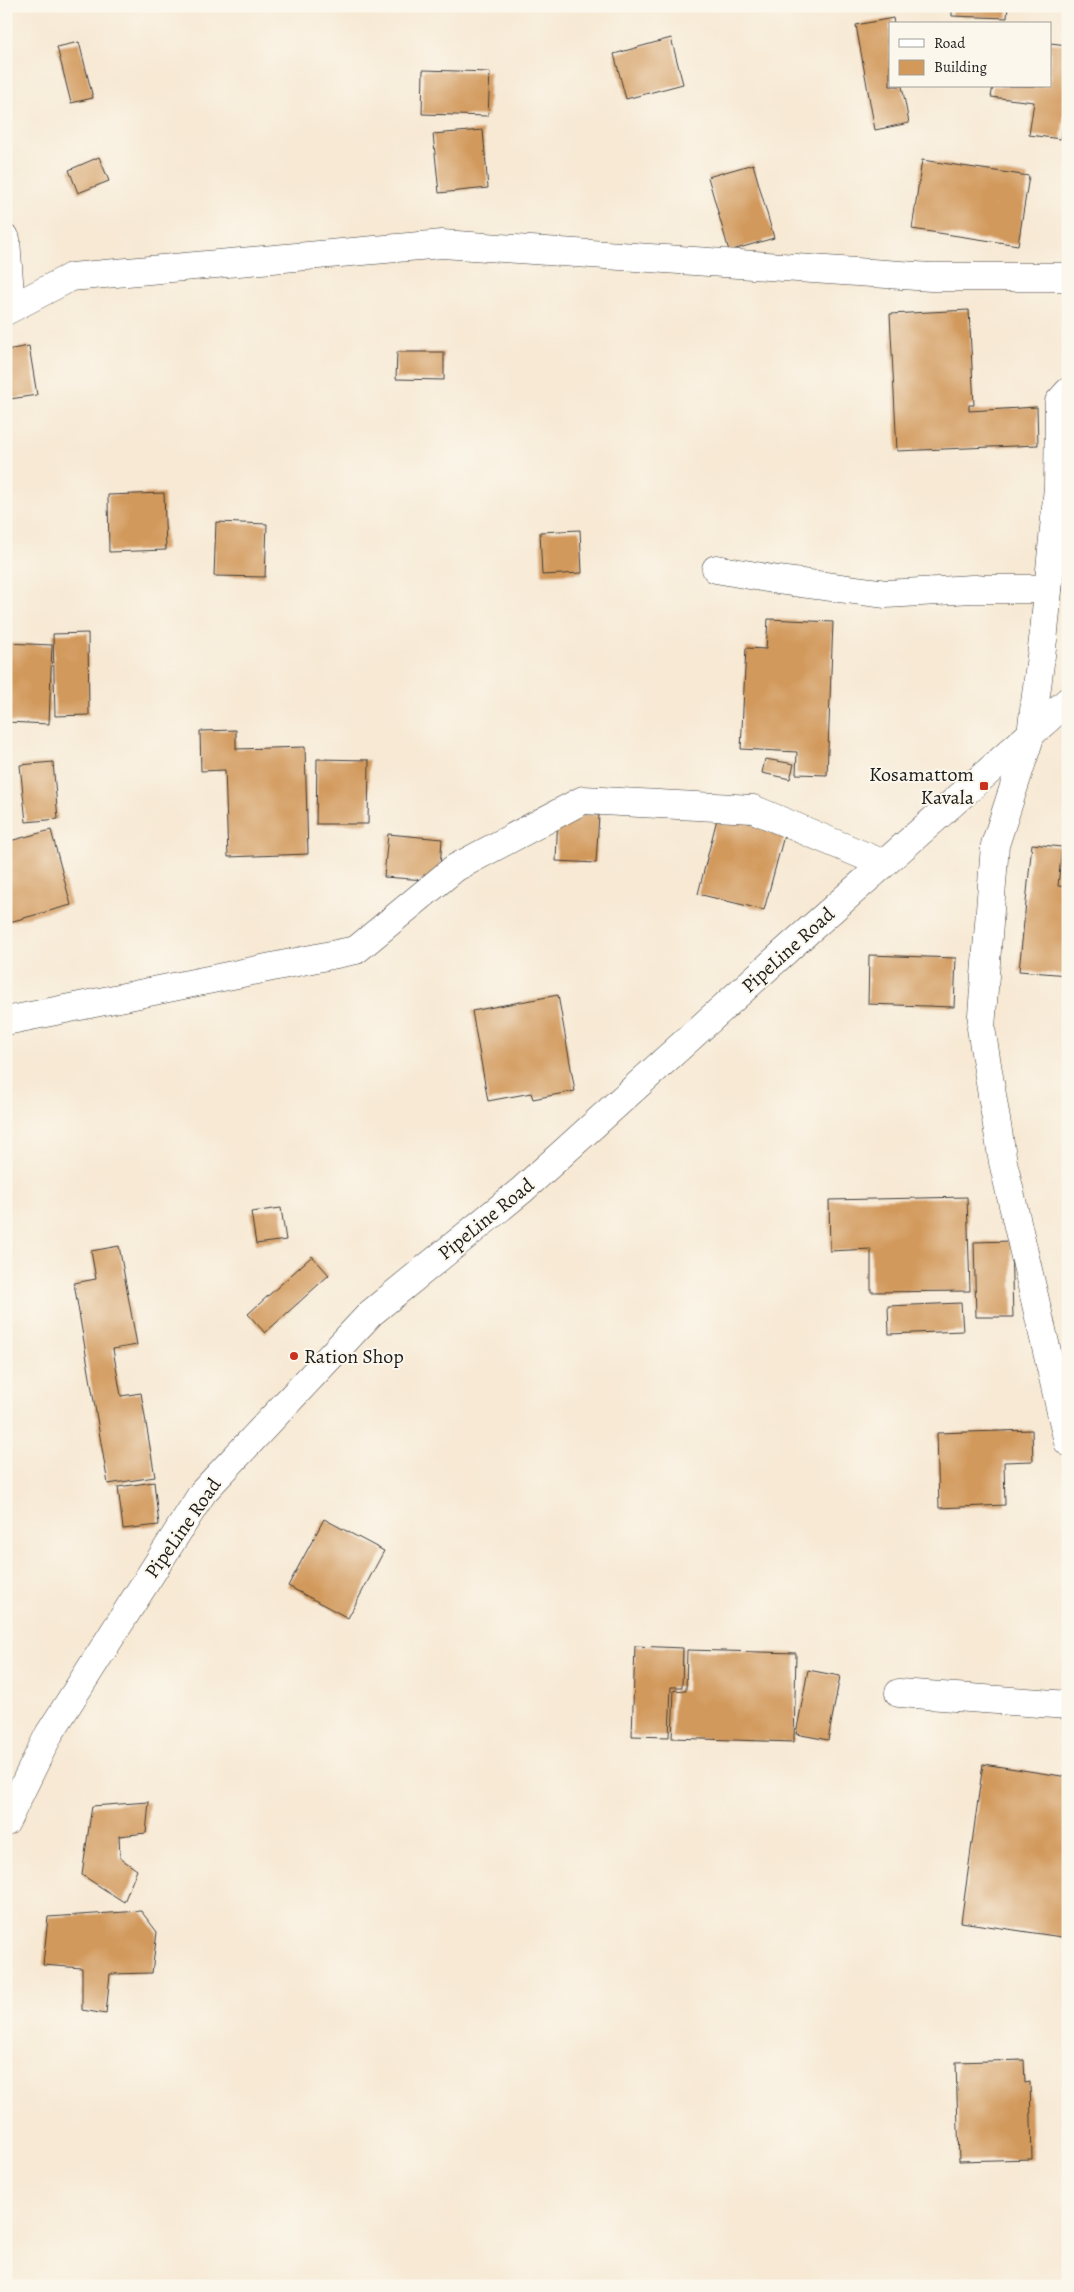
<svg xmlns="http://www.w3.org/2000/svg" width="1074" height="2292" viewBox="0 0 1074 2292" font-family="Alegreya,serif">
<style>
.building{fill:#d2995b}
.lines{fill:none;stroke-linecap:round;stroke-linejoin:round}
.minor-casing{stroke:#3d3b38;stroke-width:29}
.secondary-casing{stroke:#3d3b38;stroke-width:29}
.minor{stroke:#fff;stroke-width:28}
.secondary{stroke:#fff;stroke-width:28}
.poi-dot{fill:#c8321e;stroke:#fbf7ec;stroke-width:2}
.labels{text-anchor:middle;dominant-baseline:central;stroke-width:4;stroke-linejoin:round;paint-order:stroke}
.poi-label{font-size:20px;fill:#1c1c1c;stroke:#fbf7ec;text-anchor:end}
.street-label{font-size:20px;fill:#1c1c1c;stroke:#fbf7ec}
</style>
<rect width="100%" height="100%" fill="#fbf7ec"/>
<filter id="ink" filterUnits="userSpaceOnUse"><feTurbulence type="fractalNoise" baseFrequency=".02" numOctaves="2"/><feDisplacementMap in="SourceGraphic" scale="10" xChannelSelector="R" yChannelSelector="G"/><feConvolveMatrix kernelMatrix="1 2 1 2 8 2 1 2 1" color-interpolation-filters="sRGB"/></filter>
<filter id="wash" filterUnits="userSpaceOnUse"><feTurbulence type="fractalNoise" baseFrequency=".0096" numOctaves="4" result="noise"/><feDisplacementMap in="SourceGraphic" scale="20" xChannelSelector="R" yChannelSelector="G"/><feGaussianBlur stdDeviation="1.12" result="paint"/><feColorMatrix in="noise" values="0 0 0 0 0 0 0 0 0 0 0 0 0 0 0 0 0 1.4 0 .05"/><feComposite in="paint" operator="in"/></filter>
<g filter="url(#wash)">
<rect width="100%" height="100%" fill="#f7e9d4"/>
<g id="blocks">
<path class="building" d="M952,6H1008L1007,18L952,16Z
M893,18L894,24H890V86H902L909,123L875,130L856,25Z
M671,38L683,84L626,99L614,54Z
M79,42L93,98L71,103L57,47Z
M1050,43L1068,45V86L1061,139L1029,135L1034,102L991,97L993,86H1050Z
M423,70L490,72L488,116L422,114Z
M483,130L488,188L439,193L433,134Z
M99,157L109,181L78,193L69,170Z
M922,160L1029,176L1018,245L912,229Z
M753,164L774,238L729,251L708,177Z
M969,310L974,405H969V411L1037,407L1038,445L897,451L890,314Z
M29,346L37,395L10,399L6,377V350Z
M397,352H444V380L396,379Z
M164,493L166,550L109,552L108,495Z
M216,522L267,524L265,577L214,576Z
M580,530L582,573L542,575L540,532Z
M768,619L833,622L827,775L796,774L797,752L741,749L746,648L766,649Z
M88,633L89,715L55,716L53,634Z
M6,643L52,645L49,724L6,722Z
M236,730V749L305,747L308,854L228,857L225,770L201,771L200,731Z
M317,759L369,760L368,824H316Z
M765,759L794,764L790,779L762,773Z
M53,762L58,819L26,822L20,765Z
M558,813L599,815L596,863L556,861Z
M718,815L785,832L764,910L698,894Z
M51,830L71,905L6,923V842Z
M388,834L442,839L439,881L384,877Z
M1032,844L1062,847L1058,886L1068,887V975L1019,971Z
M869,955L956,958L954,1007L868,1004Z
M558,995L575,1091L533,1099L531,1093L488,1101L472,1011Z
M967,1197L970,1291L871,1292V1249L830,1251L829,1200Z
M281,1208L286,1240L256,1244L251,1212Z
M1011,1241L1013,1317H976L974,1242Z
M119,1246L137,1345L113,1349L121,1396L141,1393L155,1477L108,1484L74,1283L96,1279L91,1251Z
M312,1256L329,1275L265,1333L248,1314Z
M961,1303L963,1331L889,1334L888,1306Z
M1032,1430L1033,1461L1004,1462L1005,1505L939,1508L937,1433Z
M154,1482L159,1525L123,1529L118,1487Z
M324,1519L384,1551L348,1618L288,1586Z
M635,1646L683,1648L682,1687H671L669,1737L632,1736Z
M687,1650L796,1653L794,1742L672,1738L674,1690L686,1691Z
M808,1670L840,1676L828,1740L796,1734Z
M983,1764L1068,1777V1938L961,1922Z
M149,1802L146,1833L119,1836L120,1858L137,1870L124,1902L82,1875L92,1806Z
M141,1911L157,1932L152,1973L110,1974L106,2014L82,2010V1968L43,1965L48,1917Z
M1024,2060L1025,2083L1030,2082L1032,2159L959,2161L956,2062Z"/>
</g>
</g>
<g filter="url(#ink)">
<use href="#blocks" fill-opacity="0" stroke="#3d3b38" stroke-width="1"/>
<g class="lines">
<g class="minor-casing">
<path id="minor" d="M6,239L11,308
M6,311L71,277L442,244L931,277H1068
M716,569L778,580L886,594L972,589H1048
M6,1021L356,950L455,868L583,800L753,809L884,864
M899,1693L1068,1705
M6,1822L49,1734L203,1492L371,1313L522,1190L790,947L1068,701"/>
</g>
<g class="secondary-casing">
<path id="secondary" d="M1068,392L1059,402L1058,487L1044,632L1031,734L995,845L981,1028L1003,1162L1068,1442"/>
</g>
<use href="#minor" class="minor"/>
<use href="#secondary" class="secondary"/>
</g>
</g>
<g class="poi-dot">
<rect x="979" y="781" width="10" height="10" rx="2.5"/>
<circle cx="294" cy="1356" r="5"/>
</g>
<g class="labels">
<g class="poi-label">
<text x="974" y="774">Kosamattom<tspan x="974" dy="23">Kavala</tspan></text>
<text x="304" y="1356" text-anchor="start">Ration Shop</text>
</g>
<g class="street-label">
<text transform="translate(788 950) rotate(-42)">PipeLine Road</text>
<text transform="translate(486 1219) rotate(-39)">PipeLine Road</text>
<text transform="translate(183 1528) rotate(-55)">PipeLine Road</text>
</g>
</g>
<rect width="1074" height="2292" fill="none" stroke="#fbf7ec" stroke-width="25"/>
<rect x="889" y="22" width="162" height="65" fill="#fbf7ec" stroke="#a29f99"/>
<rect x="899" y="39" width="25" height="8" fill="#ffffff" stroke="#a29f99"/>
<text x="934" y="48" font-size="15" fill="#1c1c1c">Road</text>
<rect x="899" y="60" width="25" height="15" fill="#d2995b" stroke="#a29f99"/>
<text x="934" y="72" font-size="15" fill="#1c1c1c">Building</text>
</svg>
